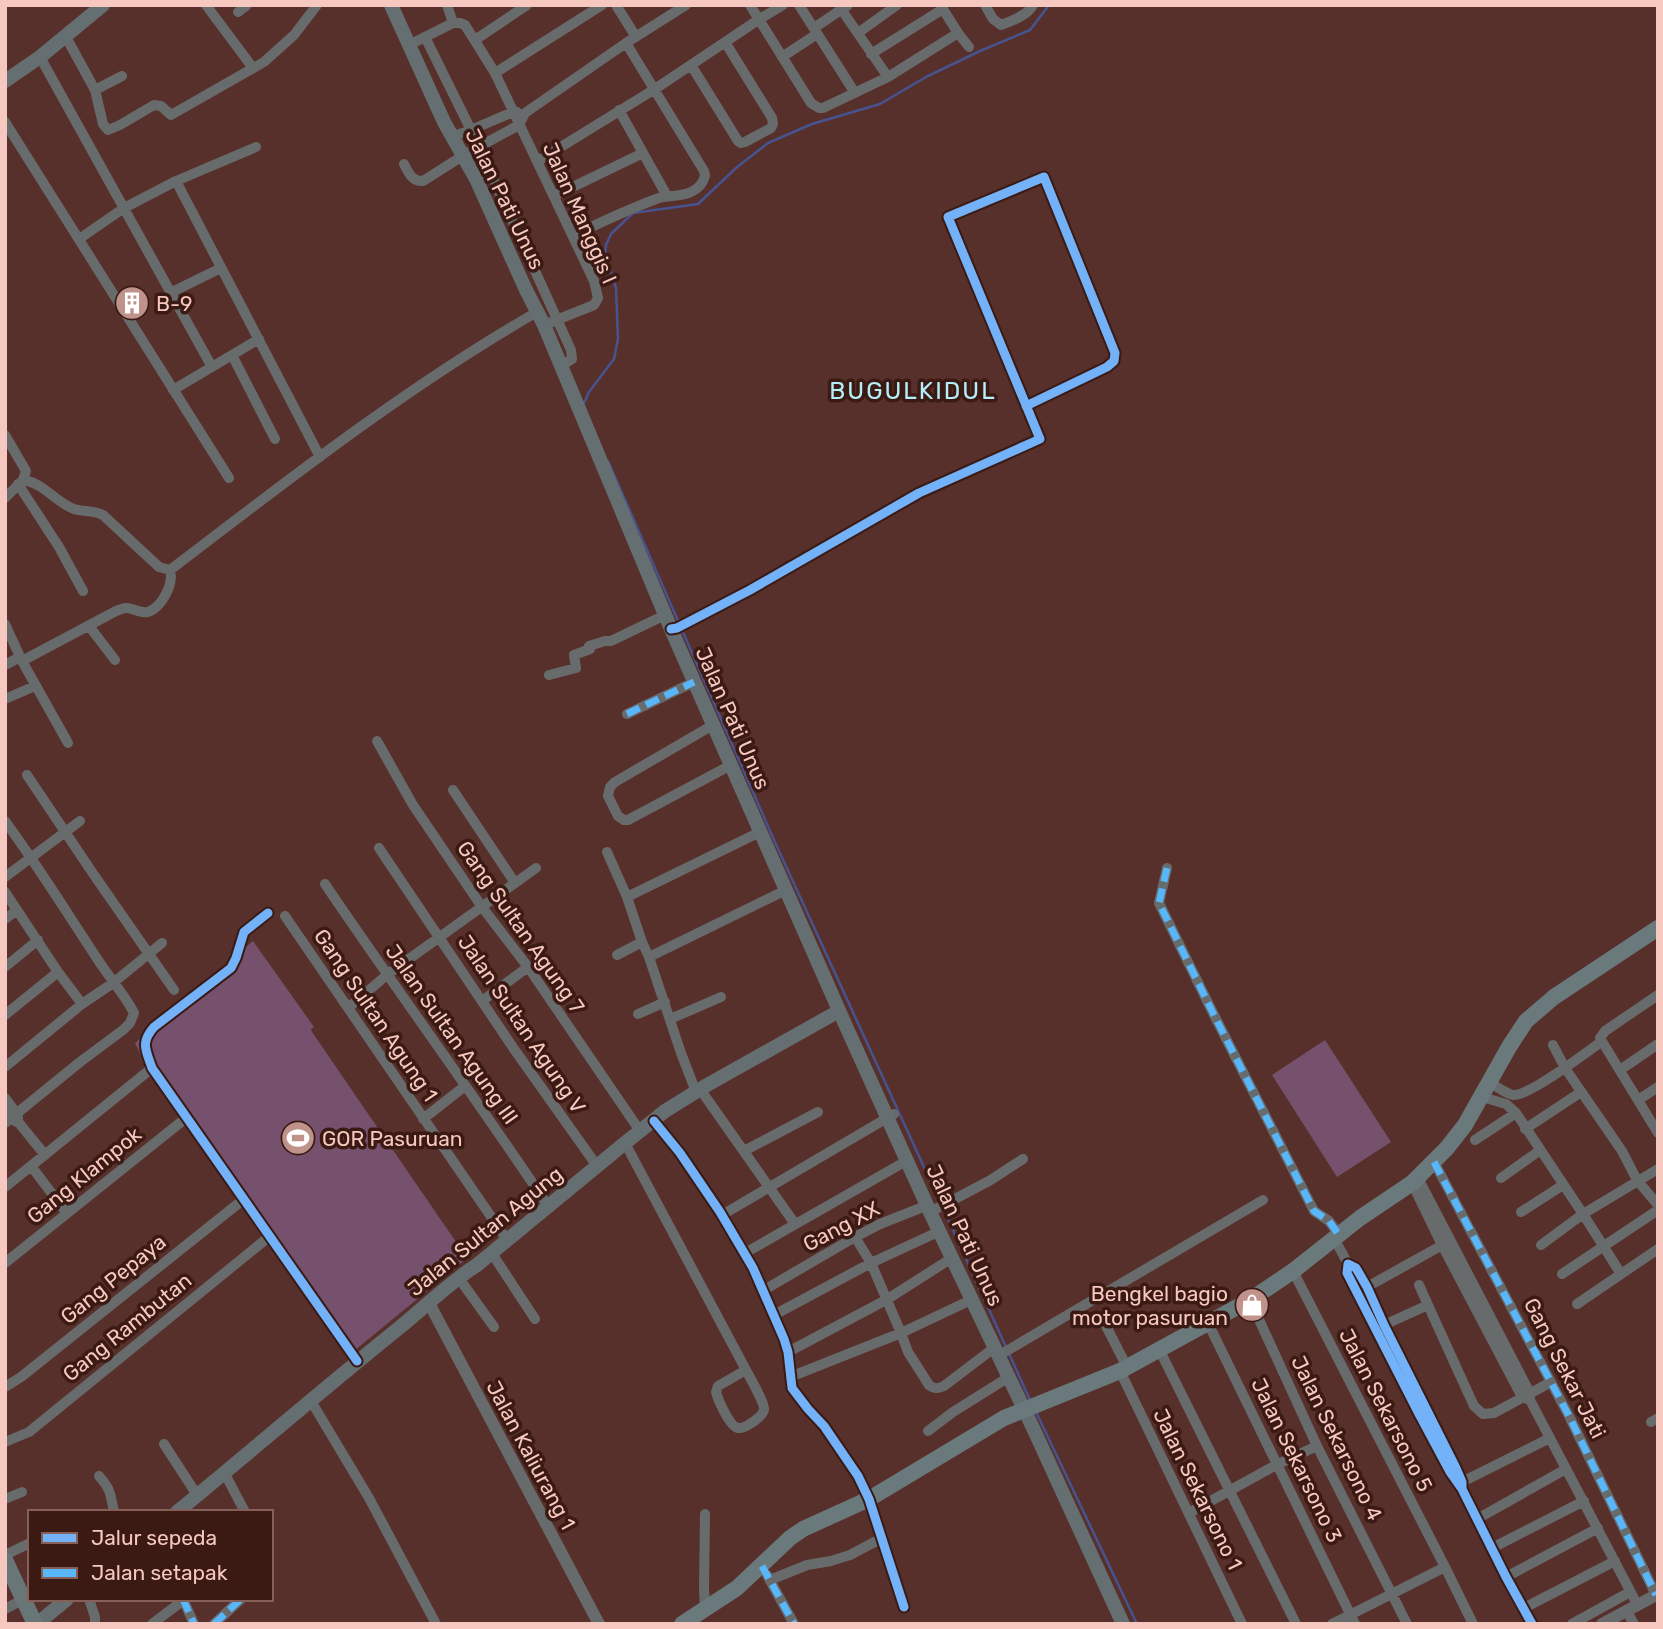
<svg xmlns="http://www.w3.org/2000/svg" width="1663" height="1629" viewBox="0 0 1663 1629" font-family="Rubik,sans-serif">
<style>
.green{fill:#76516d}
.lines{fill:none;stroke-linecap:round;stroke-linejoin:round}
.stream{stroke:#47538f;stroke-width:2.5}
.minor{stroke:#686b6c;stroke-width:10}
.tertiary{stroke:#686b6c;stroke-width:12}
.secondary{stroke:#656f72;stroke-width:14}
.primary{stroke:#687678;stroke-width:16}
.trunk{stroke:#6a797b;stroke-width:16}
.quiet{stroke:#59b6f9;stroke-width:7;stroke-dasharray:14 7;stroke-linecap:butt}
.cycleway-casing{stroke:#3b1a14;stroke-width:13}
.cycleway{stroke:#73b2f8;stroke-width:9}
.labels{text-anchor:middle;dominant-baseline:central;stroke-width:7;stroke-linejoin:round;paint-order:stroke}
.street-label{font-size:21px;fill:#f6c8bf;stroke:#3b1a14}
.poi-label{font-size:21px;fill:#f6c8bf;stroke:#3b1a14;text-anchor:start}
.quarter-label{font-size:24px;letter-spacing:2px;fill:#b4eef9;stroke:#3b1a14}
</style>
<rect width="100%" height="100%" fill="#58302b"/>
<path class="green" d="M253,941L314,1027L311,1029L312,1032L467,1258L354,1351L190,1112L189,1111L180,1116L152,1077L135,1043Z
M1325,1040L1391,1142L1337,1177L1272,1075Z"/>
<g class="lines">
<path class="stream" d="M584,403L589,392L614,359L618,339L616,288L605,254L606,245L611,234L633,213L698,204L736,168L768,143L812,124L880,104L926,77L980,51L1030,30L1049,5
M608,461L774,840L940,1202
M943,1208L1030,1400
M1036,1412L1137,1624"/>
<path class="minor" d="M206,5L253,68
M447,5L453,23
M616,5L636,37
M750,5L811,103L819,108H823L888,77L958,33
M799,5L855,93
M985,5L993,19L1001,25C1012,21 1028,15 1033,5
M941,6L958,33L969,47
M841,9L888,77
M238,12L247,5
M814,28L848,5
M858,33L897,5
M66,37L95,90L103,124L108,130L120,125L154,105L161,106L171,115L264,62L294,35L317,5
M425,37L471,130L571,350L572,359L561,366
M475,40L527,5
M409,45L453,23H460L465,25L495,73L594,281L598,298L594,305L544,325
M871,54L943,9
M40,57L212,367
M782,57L817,34
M691,65L738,141L741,143L745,142L771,128L773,124L772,118L725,42
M495,73L602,5
M95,90L122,76
M619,110L667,196
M5,122L229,478
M452,136L466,132L513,112H517
M538,161L655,89L758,20L783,5
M404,164C408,172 412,182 423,181L464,155L519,125L525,113L626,43L686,5
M176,181L320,457
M554,196L643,153
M573,236C601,222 629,209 659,198C669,195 681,197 691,192C698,189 703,183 705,176L704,171L626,43
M79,239L124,208L176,181L256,147
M170,293L221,268
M232,355L275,439
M173,390L259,339
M5,435L26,471L23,480L5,498
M23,480C44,483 55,502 74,509C84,512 93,510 103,515L159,567L170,570
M18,484L59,547L83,591
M170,570C288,480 408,386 537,312
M5,624L22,661L68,743
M89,626L115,660
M671,629L677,628L750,590L919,493L1040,439C1009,365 978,291 948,217L1044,177L1115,353L1114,361L1107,367L1026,406
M22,661L116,611C119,610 123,608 126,608C134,608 140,614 148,612C162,607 174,584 170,570
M5,665L20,657
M549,675L576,668L574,655L590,649L589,646L605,641H611L665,615
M5,699L35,686
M627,714L694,682
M713,725L615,782L610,787L608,796L618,816L624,820H628L731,765
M377,741L413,805L482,907L528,967L640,1131
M27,775L94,875L174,990
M453,790L515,883
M5,821C38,866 67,913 98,960C109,977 125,995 134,1013L130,1023L123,1030L80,1062L5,1123
M379,848L514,1049L597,1166
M607,852L627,897
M1167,868L1159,903L1214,1015L1314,1211L1329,1221L1339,1235
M5,877L80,821
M325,884C398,992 476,1098 548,1206
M5,892L58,972L82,1004
M268,913L244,932L236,958L231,968L154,1027C140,1043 146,1050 152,1068L357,1361
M285,916L507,1240
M5,919L17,910
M617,955L642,942
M649,957L642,942L627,897L760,832
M5,967L38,940
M1658,995L1605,1031L1600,1038L1658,1133
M482,1001L528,967
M348,1008L388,974L536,868
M638,1014L665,1002
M5,1015L58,972
M670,1019L721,997
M1553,1045L1565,1068L1622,1151L1637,1180L1658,1205
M5,1067L82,1004L113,983L162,943
M1620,1070L1658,1044
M1489,1082C1496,1086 1505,1093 1513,1095C1528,1097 1587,1052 1601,1042
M700,1089L795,1224
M696,1092L681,1053L649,957L786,890
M1482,1097L1506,1104L1516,1113L1583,1214L1621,1274
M5,1098L17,1114L18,1118
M1638,1100L1658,1087
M5,1112L11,1119L19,1123L45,1155
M423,1119L465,1086
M654,1121L680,1153L720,1212L753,1268L784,1339L788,1352L792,1388L808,1409L824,1426L858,1476L869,1499L904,1607
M1525,1129L1581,1092
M1475,1140L1516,1113
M625,1143L746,1370C750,1378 765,1403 764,1410C763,1415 757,1419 753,1422C748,1425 744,1429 738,1428C730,1427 718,1400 716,1392L718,1386L746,1370
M744,1151L818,1112
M1434,1162L1569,1416L1656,1595
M31,1166L66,1212
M1418,1178L1530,1393V1400L1637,1604
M1501,1178L1539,1151
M1412,1183L1442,1245L1522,1397L1530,1400
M5,1187L152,1068
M930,1212L989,1181L1023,1159
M1521,1212L1563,1185
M722,1215L894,1114
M855,1237L871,1263L901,1333L908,1352L929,1385C934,1389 938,1389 944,1386L994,1348
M1334,1238L1348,1264
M1541,1245L1583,1214L1658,1169
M491,1252L535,1319
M745,1253L908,1160
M5,1263L186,1118
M1293,1271L1445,1567
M1562,1274L1658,1210
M458,1277L494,1327
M1419,1285L1428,1305
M1367,1287L1446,1243
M764,1290L855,1237L880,1224L928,1205
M1250,1300L1317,1446L1407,1624
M1577,1304L1658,1249
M774,1315L871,1263L940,1231
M1104,1322L1127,1367
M1208,1323L1355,1624
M1384,1325L1428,1305L1474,1406L1483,1414L1494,1413L1551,1382
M1159,1349L1296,1624
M788,1352L886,1300L952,1258
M998,1356L1263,1200
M1120,1371L1242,1624
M790,1377L901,1333L971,1300
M5,1387L21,1377L244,1199
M311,1401L369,1498L436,1624
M1651,1422L1658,1418
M928,1431L953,1412L1009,1377
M5,1442L29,1432L270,1236
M164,1444L197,1495
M224,1472L245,1512
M99,1476C112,1491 110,1494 114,1512
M1458,1484L1550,1438
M1462,1489V1482L1456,1468L1384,1325L1367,1287L1356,1268L1348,1264L1347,1273L1419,1414L1450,1472L1462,1489L1506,1577L1532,1624
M5,1499L22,1492
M1189,1513L1278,1464L1317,1446
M705,1514L704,1589L705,1610
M1477,1519L1566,1469
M1492,1548L1584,1501
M5,1555L30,1543
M767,1575L794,1624
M1506,1577L1598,1528
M770,1580L807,1565L831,1561L850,1555L882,1538
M89,1599L95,1617V1624
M183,1599L194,1624
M1524,1608L1615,1561
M5,1609L24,1599
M1626,1610L1634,1624
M152,1624L185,1599
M214,1624L241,1599
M1332,1624L1445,1567L1473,1624
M1572,1624L1630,1592"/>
<path class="tertiary" d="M429,1303L599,1624
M1602,1624L1658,1594"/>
<path class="secondary" d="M391,5L444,122L476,179L526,290L544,325L671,629L845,1024L930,1212L1034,1430L1123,1624
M5,81L40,57L103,5
M177,1512C250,1452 321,1391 394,1332C422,1310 447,1284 477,1265L625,1143L665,1111L707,1085L839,1011
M37,1624L67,1599"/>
<path class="primary" d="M5,1560L35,1624"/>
<path class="trunk" d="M682,1624L737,1588L790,1538L803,1529L869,1499L1004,1418L1120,1371L1250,1300L1293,1271L1360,1218L1412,1183L1447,1148L1465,1125L1509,1047L1526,1021L1554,997L1658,928"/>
<path class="quiet" d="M627,714L694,682
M1167,868L1159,903L1214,1015L1314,1211L1329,1221L1339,1235
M1434,1162L1569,1416L1656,1595
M762,1566L794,1624
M183,1599L194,1624
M214,1624L241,1599"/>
<g class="cycleway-casing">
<path id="cycleway" d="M671,629L677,628L750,590L919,493L1040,439C1009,365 978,291 948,217L1044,177L1115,353L1114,361L1107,367L1026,406
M268,913L244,932L236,958L231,968L154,1027C140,1043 146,1050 152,1068L357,1361
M654,1121L680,1153L720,1212L753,1268L784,1339L788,1352L792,1388L808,1409L824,1426L858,1476L869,1499L904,1607
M1462,1489V1482L1456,1468L1384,1325L1367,1287L1356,1268L1348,1264L1347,1273L1419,1414L1450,1472L1462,1489L1506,1577L1532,1624"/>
</g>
<use href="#cycleway" class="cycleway"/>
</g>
<defs>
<g id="building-disc" transform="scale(1.75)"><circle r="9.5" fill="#bf938b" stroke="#3b1a14"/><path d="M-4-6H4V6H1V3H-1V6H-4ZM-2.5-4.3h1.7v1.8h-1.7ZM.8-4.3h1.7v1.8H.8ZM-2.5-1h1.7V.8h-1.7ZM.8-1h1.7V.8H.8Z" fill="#fff"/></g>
<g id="stadium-disc" transform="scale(1.75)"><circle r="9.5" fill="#bf938b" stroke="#3b1a14"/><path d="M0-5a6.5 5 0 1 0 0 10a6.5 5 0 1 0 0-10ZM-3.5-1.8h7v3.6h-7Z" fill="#fff"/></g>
<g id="shop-disc" transform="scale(1.75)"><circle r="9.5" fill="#bf938b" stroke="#3b1a14"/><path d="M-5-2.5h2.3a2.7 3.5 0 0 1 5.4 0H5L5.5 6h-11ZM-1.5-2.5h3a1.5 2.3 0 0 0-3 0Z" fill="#fff"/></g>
</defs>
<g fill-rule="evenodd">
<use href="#building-disc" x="132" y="303"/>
<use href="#stadium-disc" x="298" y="1138"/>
<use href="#shop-disc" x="1252" y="1305"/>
</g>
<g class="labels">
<g class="street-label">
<text transform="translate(505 199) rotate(64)">Jalan Pati Unus</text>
<text transform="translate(580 213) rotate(66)">Jalan Manggis I</text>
<text transform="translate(733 718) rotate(66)">Jalan Pati Unus</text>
<text transform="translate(521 927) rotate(55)">Gang Sultan Agung 7</text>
<text transform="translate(376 1015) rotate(56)">Gang Sultan Agung 1</text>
<text transform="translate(522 1024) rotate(56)">Jalan Sultan Agung V</text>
<text transform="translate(452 1034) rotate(55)">Jalan Sultan Agung III</text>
<text transform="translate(84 1175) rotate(-39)">Gang Klampok</text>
<text transform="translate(841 1226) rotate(-28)">Gang XX</text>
<text transform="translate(485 1231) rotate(-39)">Jalan Sultan Agung</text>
<text transform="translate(965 1235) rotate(65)">Jalan Pati Unus</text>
<text transform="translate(113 1279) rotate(-39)">Gang Pepaya</text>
<text transform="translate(127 1327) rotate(-39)">Gang Rambutan</text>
<text transform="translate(1565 1368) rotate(63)">Gang Sekar Jati</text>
<text transform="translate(1386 1410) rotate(63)">Jalan Sekarsono 5</text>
<text transform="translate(1337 1438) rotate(64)">Jalan Sekarsono 4</text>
<text transform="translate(531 1455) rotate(62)">Jalan Kaliurang 1</text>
<text transform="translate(1297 1460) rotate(64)">Jalan Sekarsono 3</text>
<text transform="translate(1198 1489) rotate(64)">Jalan Sekarsono 1</text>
</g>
<g class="poi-label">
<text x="156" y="303">B-9</text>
<text x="322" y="1138">GOR Pasuruan</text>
<text x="1228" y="1293" text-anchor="end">Bengkel bagio<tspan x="1228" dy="24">motor pasuruan</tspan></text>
</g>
<g class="quarter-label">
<text x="913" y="391">BUGULKIDUL</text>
</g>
</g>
<rect width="1663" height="1629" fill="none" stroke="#f6c8bf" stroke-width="14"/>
<rect x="28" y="1510" width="245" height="91" fill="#3b1a14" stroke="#866058" stroke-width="2"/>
<rect x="42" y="1533" width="35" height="10" fill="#73b2f8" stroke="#866058" stroke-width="2"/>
<text x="91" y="1545" font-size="21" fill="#f6c8bf">Jalur sepeda</text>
<rect x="42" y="1568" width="35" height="10" fill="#59b6f9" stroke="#866058" stroke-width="2"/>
<text x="91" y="1580" font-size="21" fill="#f6c8bf">Jalan setapak</text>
</svg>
